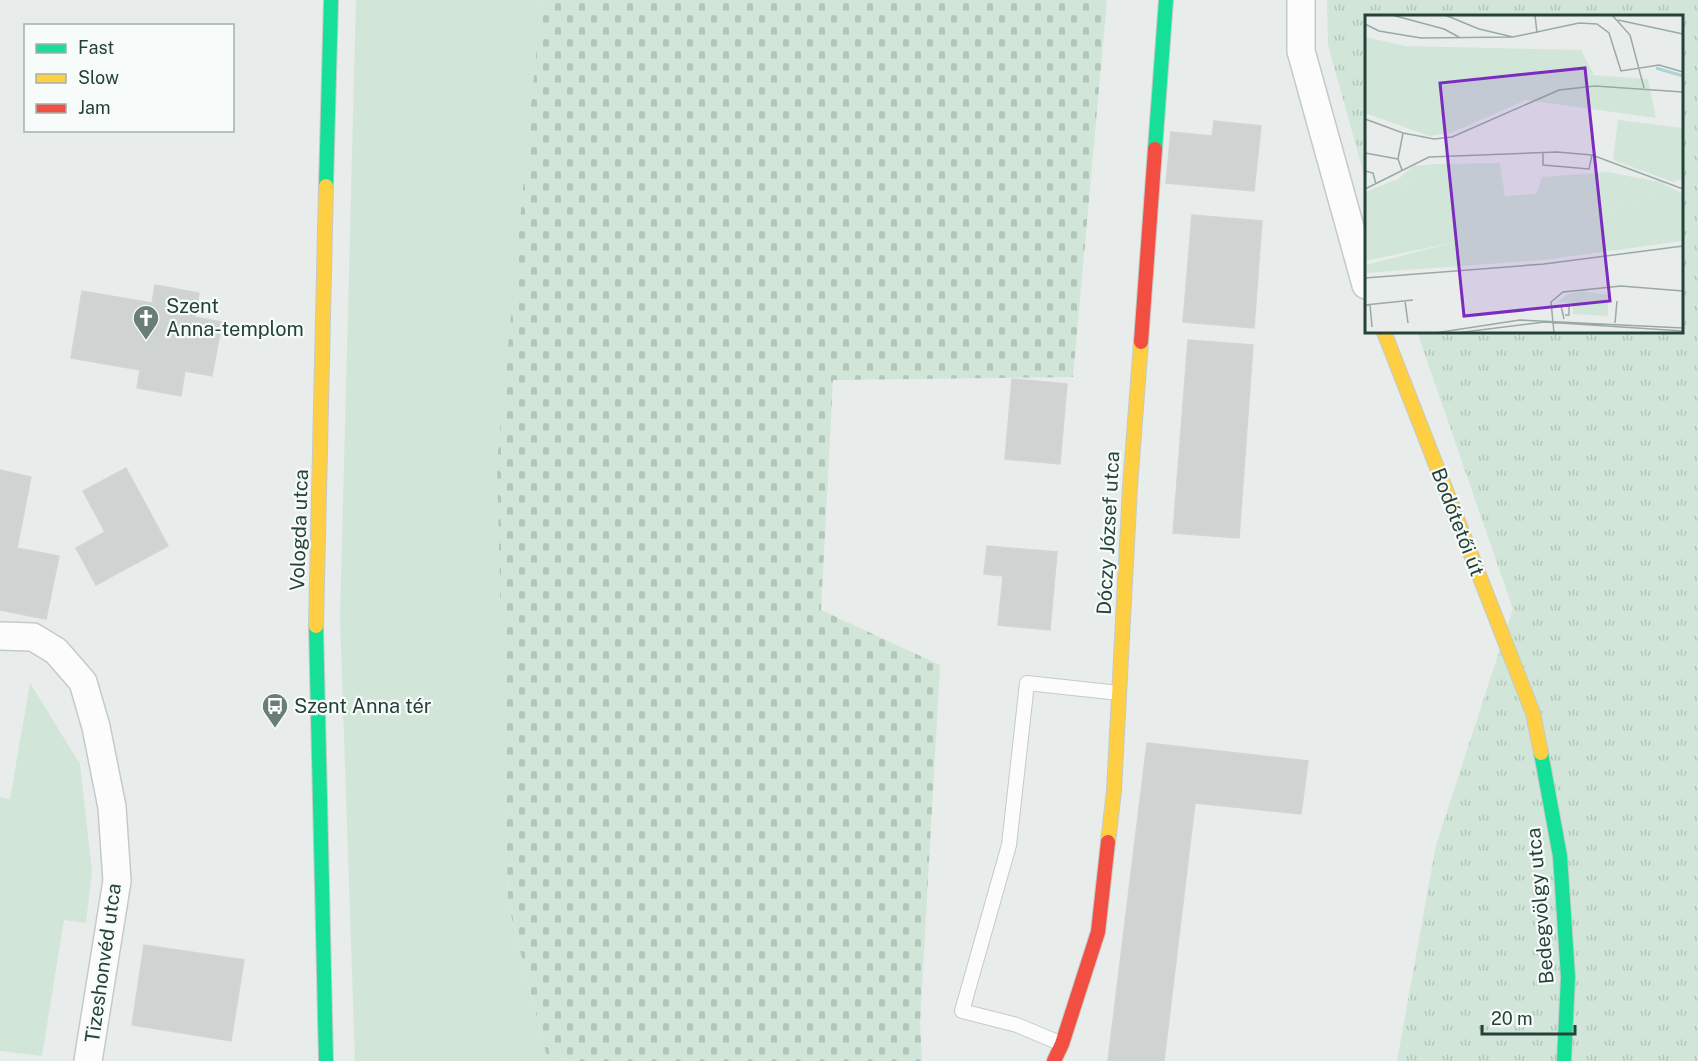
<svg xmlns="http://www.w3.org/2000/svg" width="1698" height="1061" font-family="'Public Sans',sans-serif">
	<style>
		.grass { fill: url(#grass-tufts) }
		.cemetery { fill: url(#cemetery-stones) }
		.park { fill: #d1e6d8 }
		.building { fill: #cfd4d2; stroke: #d1d6d4; stroke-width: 1.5 }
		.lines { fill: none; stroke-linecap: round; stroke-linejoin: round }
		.lane-casing { stroke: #c5cac8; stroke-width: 16 }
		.street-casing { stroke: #c5cac8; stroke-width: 30 }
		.fast-casing { stroke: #c3cbc8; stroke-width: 16 }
		.slow-casing { stroke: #c3cbc8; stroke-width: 16 }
		.jam-casing { stroke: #c3cbc8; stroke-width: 16 }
		.lane { stroke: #fcfcfc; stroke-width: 14 }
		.street { stroke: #fcfcfc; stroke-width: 27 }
		.fast { stroke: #16e098; stroke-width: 14 }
		.slow { stroke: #ffcf43; stroke-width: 14 }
		.jam { stroke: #f24e42; stroke-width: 14 }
		.labels { text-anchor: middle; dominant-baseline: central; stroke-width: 4.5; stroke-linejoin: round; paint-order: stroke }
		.poi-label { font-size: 20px; fill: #24423a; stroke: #f7fbf9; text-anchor: start }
		.street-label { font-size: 20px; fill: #24423a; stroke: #f7fbf9 }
		.inset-river { fill: none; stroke: #a9d4db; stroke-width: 3 }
		.inset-road { fill: none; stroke: #9aa9a4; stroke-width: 1.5 }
		.view { fill: #7b2cbf; fill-opacity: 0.15; stroke: #7b2cbf; stroke-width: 3 }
		.inset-edge { fill: none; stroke: #24423a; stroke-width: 3 }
	</style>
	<defs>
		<pattern id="grass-tufts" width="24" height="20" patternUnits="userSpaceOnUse" patternTransform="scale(1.5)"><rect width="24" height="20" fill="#d1e6d8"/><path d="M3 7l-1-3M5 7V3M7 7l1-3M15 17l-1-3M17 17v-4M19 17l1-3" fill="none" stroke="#b3c6ba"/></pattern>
		<pattern id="cemetery-stones" width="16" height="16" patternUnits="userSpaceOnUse" patternTransform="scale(1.5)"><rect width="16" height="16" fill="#d1e6d8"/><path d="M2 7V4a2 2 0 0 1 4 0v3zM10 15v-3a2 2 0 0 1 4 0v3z" fill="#b3c6ba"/></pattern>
	</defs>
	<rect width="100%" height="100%" fill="#e8edeb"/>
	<!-- grass -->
	<path class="grass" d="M 1327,0 L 1698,0 L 1698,1061 L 1397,1061 L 1436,845 L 1513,609 L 1417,332 L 1682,332 L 1682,16 L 1366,16 L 1366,182 L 1328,45 Z"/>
	<!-- cemetery -->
	<path class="cemetery" d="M 541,0 L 1107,0 L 1073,377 L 833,380 L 821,610 L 940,665 L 920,1023 L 922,1061 L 574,1061 L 546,1054 L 508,904 L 496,461 Z"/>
	<!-- park -->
	<g class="park">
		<path d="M 356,0 L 541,0 L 497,463 L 508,904 L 546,1054 L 574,1061 L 355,1061 L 340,619 Z"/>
		<path d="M 30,683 L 80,764 L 92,871 L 86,923 L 64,920 L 42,1056 L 0,1051 L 0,797 L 10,799 Z"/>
	</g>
	<!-- building -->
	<g class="building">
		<path d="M 1214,121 L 1261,126 L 1254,191 L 1166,183 L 1171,132 L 1212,136 Z"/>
		<path d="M 1192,215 L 1262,221 L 1254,328 L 1183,322 Z"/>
		<path d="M 155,285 L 199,293 L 195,317 L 222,322 L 212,376 L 185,371 L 181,396 L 137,388 L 140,370 L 71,358 L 82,291 L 152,303 Z"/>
		<path d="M 1188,340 L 1253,345 L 1239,538 L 1173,533 Z"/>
		<path d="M 1012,379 L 1067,384 L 1060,464 L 1005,459 Z"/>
		<path d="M 126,468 L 168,546 L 96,585 L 76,548 L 105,532 L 83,491 Z"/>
		<path d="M 0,470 L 31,477 L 17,548 L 59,556 L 46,619 L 0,610 Z"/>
		<path d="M 987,546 L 1057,552 L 1050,630 L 998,625 L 1003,576 L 984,574 Z"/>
		<path d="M 1147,743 L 1308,761 L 1301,814 L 1195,803 L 1164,1061 L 1108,1061 Z"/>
		<path d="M 144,945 L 244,960 L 231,1041 L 132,1025 Z"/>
	</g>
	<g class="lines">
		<!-- lane casing -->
		<g class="lane-casing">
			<path id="lane" d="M 1062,1044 L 1017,1025 L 962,1011 L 1009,845 L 1027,683 L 1119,693"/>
		</g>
		<!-- street casing -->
		<g class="street-casing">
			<g id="street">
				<path d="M 1301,0 L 1301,51 L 1366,285"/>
				<path d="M 0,636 L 33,637 L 56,651 L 83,682 L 96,727 L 112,807 L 117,881 L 88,1061"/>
			</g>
		</g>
		<!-- fast casing -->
		<g class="fast-casing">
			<g id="fast">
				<path d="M 1155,149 L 1166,0"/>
				<path d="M 326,186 L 331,0"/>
				<path d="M 316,626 L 326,1061"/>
				<path d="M 1541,753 L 1560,856 L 1568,977 L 1564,1061"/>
			</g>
		</g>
		<!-- slow casing -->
		<g class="slow-casing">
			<g id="slow">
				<path d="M 1384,332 L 1533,713 L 1541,753"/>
				<path d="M 316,626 L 326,186"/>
				<path d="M 1108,842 L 1114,791 L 1130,487 L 1141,342"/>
			</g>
		</g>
		<!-- jam casing -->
		<g class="jam-casing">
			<g id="jam">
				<path d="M 1141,342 L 1155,149"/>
				<path d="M 1054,1061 L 1062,1044 L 1098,932 L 1108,842"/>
			</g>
		</g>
		<!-- lane -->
		<use href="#lane" class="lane"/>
		<!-- street -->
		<use href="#street" class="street"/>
		<!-- fast -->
		<use href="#fast" class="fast"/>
		<!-- slow -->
		<use href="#slow" class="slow"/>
		<!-- jam -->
		<use href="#jam" class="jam"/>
	</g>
	<!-- icons -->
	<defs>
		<g id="church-pin" transform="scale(1.35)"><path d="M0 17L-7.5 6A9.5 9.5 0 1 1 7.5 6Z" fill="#697e78" stroke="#f7fbf9"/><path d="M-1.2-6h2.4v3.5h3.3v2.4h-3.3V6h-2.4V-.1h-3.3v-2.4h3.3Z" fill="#fff"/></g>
		<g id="bus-pin" transform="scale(1.35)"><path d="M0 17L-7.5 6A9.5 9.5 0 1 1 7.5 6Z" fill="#697e78" stroke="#f7fbf9"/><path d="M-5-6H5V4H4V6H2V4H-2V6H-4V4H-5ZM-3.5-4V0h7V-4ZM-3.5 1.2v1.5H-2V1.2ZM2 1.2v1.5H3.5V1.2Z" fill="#fff"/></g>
	</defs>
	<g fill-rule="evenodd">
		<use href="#church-pin" x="146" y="318"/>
		<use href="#bus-pin" x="275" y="706"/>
	</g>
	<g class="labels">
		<!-- poi labels -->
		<g class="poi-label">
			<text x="166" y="306">Szent<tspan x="166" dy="23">Anna-templom</tspan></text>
			<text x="294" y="706">Szent Anna tér</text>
		</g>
		<!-- street labels -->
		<g class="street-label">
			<text transform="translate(1458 522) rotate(69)">Bodótetői út</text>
			<text transform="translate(299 530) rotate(-88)">Vologda utca</text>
			<text transform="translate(1108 533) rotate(-87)">Dóczy József utca</text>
			<text transform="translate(1540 906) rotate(-95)">Bedegvölgy utca</text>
			<text transform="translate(103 963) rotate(-82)">Tizeshonvéd utca</text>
		</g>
	</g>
	<!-- overview -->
	<g transform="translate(1365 15)">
		<rect width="318" height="318" fill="#e8edeb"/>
		<path d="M 0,22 L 40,31 L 216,35 L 229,60 L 283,64 L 291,103 L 161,85 L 86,118 L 64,121 L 0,98 ZM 70,149 L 34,174 L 91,227 L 0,246 L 0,177 L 33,164 L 48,151 Z" fill="#d1e6d8"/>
		<path d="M 253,105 L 318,113 L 318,164 L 308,167 L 248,145 ZM 135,148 L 140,181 L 171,179 L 177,162 L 242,157 L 295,167 L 292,180 L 238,197 L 236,211 L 216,218 L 155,226 L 91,227 L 34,174 L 70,149 Z" fill="#d1e6d8"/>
		<path d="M 295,167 L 318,179 L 318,226 L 179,245 L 0,258 L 0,250 L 91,227 L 155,226 L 216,218 L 236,211 L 238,197 L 292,180 ZM 217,276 L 243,280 L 243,301 L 208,299 L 208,288 L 192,287 L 203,279 Z" fill="#d1e6d8"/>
		<path class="inset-river" d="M 291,53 L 318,61"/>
		<path class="inset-road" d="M 27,0 L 79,14 L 94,22M 80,0 L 114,14 L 148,22 L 214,8 L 232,9 L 244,18 L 256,56 L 294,50 L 318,57M 170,0 L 172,18M 247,0 L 265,20 L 279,73M 253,5 L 318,19M 0,9 L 14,16 L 56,23 L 148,22M 0,104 L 38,118 L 69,124 L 87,122 L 194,75 L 230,71 L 318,77M 178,137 L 178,150 L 224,154 L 227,140M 0,138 L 33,144M 37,155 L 33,144 L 38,118M 0,156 L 8,158 L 11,169M 0,174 L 64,142 L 192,137 L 227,140 L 318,174M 0,263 L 179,249 L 318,231M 40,286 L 43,308M 0,290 L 48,285M 5,290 L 7,312M 199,304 L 196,291 L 204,291 L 204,300 L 200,300M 250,308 L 252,286M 70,318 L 155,305 L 318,313M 91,318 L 180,307 L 318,316M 189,318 L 186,287 L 198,277 L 256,271 L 318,276"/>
		<path class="view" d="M 220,53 L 245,286 L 99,301 L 75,68 Z"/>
		<rect width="318" height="318" class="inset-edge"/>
	</g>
	<!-- legend -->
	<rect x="24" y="24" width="210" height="108" fill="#f7fbf9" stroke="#a3b1ad" stroke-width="1.5"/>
	<rect x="36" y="44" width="30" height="9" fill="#16e098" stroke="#a3b1ad" stroke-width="1.5"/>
	<text x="78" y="54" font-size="18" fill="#24423a">Fast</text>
	<rect x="36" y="74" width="30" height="9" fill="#ffcf43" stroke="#a3b1ad" stroke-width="1.5"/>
	<text x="78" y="84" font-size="18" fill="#24423a">Slow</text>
	<rect x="36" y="104" width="30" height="9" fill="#f24e42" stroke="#a3b1ad" stroke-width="1.5"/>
	<text x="78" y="114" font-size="18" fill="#24423a">Jam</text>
	<!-- scale -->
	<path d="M1482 1025v9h93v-9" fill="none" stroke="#24423a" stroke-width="3"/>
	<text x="1491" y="1025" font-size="18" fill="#24423a" stroke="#f7fbf9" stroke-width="4.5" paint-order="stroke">20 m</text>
</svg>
